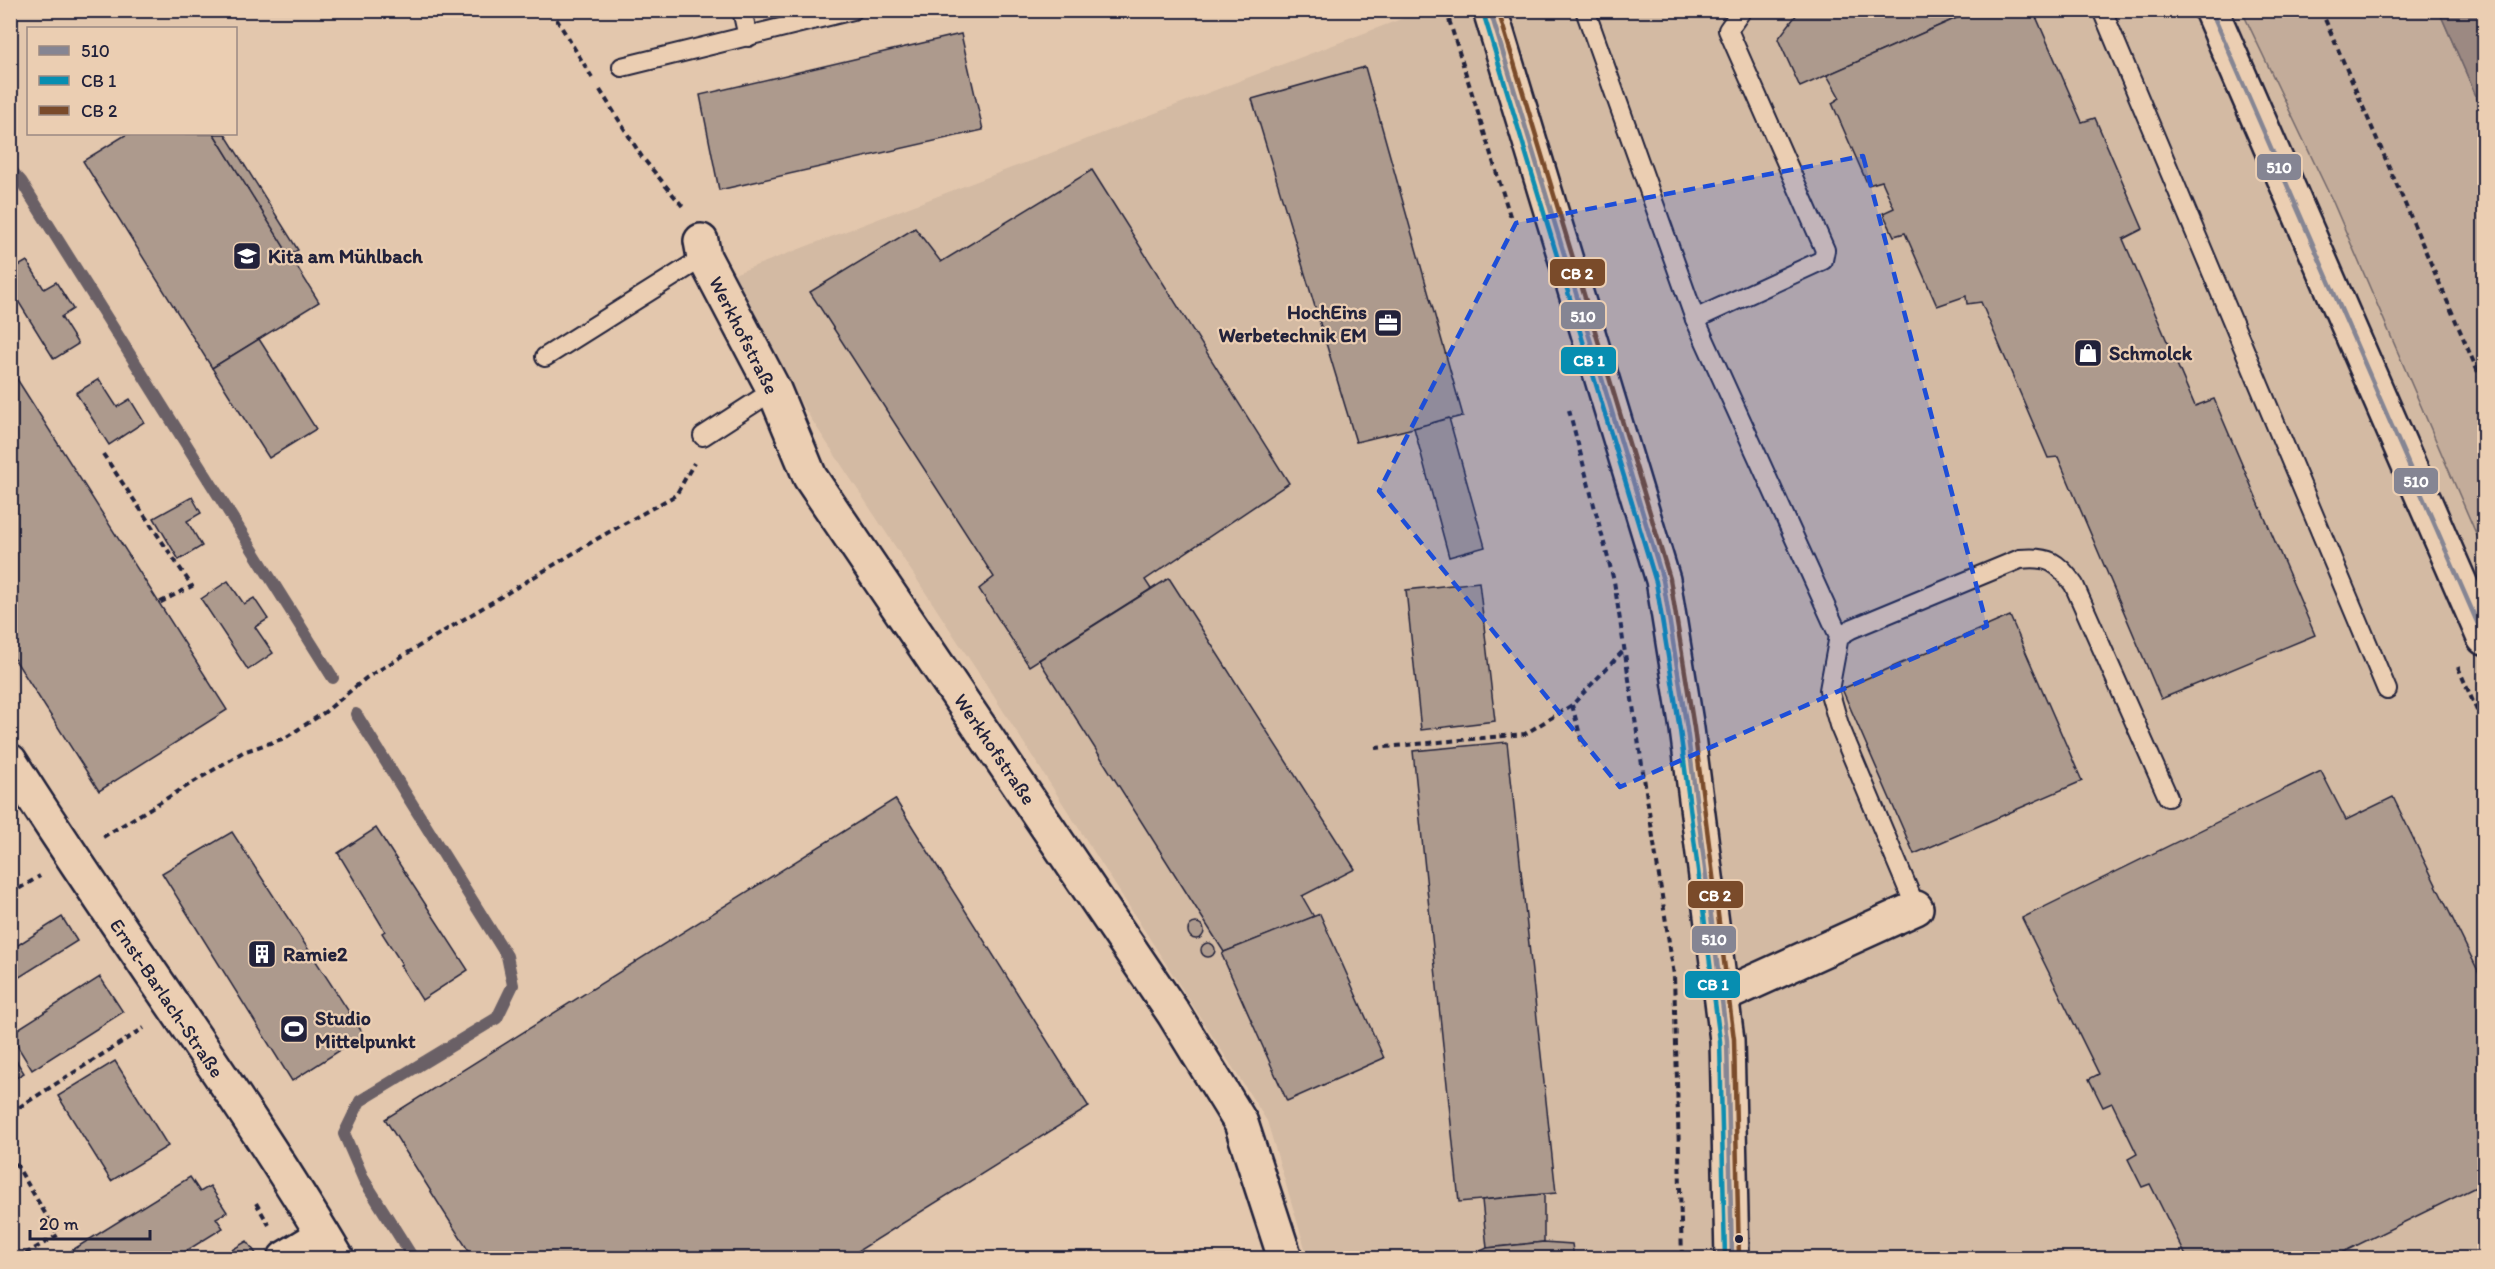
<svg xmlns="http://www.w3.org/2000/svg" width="2495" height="1269" font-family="Itim,sans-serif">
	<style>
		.built { fill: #d3baa3 }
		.green { fill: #c3ac9a; stroke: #72676a; stroke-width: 1.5 }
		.water { fill: #9c8982; stroke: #6b6066; stroke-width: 1.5 }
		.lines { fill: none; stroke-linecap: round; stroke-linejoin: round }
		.stream { stroke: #6b6066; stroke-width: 12 }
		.building { fill: #ad9a8d; stroke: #22223b; stroke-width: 1.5 }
		.lane-casing { stroke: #22223b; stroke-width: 22 }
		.street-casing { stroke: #22223b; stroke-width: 38 }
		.primary-casing { stroke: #22223b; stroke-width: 38 }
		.path { stroke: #22223b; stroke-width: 4; stroke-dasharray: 6 4.5; stroke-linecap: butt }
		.lane { stroke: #ebceb2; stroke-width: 18 }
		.street { stroke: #ebceb2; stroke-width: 33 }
		.primary { stroke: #ebceb2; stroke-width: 33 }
		.bus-1-casing { stroke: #ebceb2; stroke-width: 9 }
		.bus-2-casing { stroke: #ebceb2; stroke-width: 9 }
		.bus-3-casing { stroke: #ebceb2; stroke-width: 9 }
		.bus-1 { stroke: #858593; stroke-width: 4.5 }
		.bus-2 { stroke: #078eb1; stroke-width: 4.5 }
		.bus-3 { stroke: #7a4b2a; stroke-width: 4.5 }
		.marked { fill: #1d4ed8; fill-opacity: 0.2; stroke: #1d4ed8; stroke-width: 4.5; stroke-dasharray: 12 8; stroke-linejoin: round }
		.bus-dot { fill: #22223b; stroke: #ebceb2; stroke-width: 2 }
		.labels { text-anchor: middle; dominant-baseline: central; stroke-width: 4.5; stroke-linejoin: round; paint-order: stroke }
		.poi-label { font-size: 20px; font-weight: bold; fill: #22223b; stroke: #ebceb2; text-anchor: start }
		.street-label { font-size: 20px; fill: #22223b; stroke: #ebceb2 }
		.line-badge { stroke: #ebceb2; stroke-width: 2 }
		.badge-label { font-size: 16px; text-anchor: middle; font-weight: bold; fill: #fff }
	</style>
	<rect width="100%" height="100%" fill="#e3c7ad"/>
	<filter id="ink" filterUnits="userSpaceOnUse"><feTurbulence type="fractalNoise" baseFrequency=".0167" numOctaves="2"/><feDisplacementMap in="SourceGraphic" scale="12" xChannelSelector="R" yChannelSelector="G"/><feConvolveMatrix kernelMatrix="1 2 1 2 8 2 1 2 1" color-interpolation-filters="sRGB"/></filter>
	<g filter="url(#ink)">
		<!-- built -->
		<path class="built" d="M 1422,11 L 2242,11 L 2333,202 L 2484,552 L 2484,1258 L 1308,1258 L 1267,1121 L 993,695 L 802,405 L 734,274 Z"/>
		<!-- green -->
		<path class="green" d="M 2242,11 L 2439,11 L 2484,114 L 2484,552 L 2333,202 Z"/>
		<!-- water -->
		<path class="water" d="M 2439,11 L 2484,11 L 2484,114 Z"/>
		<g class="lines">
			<!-- stream -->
			<g class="stream">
				<path d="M 10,169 L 21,181 L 333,678"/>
				<path d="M 356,714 L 507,956 L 513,985 L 497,1018 L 360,1101 L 344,1134 L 364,1180 L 413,1258"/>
			</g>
		</g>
		<!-- building -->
		<g class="building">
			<path d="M 1800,10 L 1975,10 L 1800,87 L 1778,39 Z"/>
			<path d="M 1975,10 L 2020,10 L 2022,15 L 2034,12 L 2082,122 L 2095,118 L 2143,229 L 2123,239 L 2195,406 L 2214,399 L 2315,635 L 2161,699 L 2058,457 L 2048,458 L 1981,302 L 1967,304 L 1966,296 L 1937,306 L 1905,233 L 1894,236 L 1883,213 L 1894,208 L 1882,181 L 1868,185 L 1832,103 L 1840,98 L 1827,75 Z"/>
			<path d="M 961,34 L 983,130 L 719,190 L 700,95 Z"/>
			<path d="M 1365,67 L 1463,416 L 1356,442 L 1252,99 Z"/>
			<path d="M 127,134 L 214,134 L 319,302 L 212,368 L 83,161 Z"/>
			<path d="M 214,134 L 225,134 L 298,250 L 289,255 Z"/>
			<path d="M 1092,170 L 1289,483 L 1145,580 L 1151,589 L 1029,666 L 979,589 L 994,577 L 810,292 L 915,228 L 941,262 Z"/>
			<path d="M 27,261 L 44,289 L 56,282 L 73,309 L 61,317 L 78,344 L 54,359 L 10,288 L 10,271 Z"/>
			<path d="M 259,339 L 316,429 L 269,458 L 212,368 Z"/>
			<path d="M 10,368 L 227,710 L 99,791 L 10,652 Z"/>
			<path d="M 99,379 L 117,407 L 130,399 L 144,422 L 109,445 L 76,393 Z"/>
			<path d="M 1449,418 L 1485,547 L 1449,557 L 1414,428 Z"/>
			<path d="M 192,497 L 201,513 L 187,521 L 202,546 L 179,560 L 154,518 Z"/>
			<path d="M 1169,578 L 1355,869 L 1302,896 L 1314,917 L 1224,952 L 1039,660 Z"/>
			<path d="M 228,581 L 244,604 L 254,598 L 268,619 L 255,627 L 273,653 L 248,670 L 201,599 Z"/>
			<path d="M 1479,582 L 1495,721 L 1421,730 L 1406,590 Z"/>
			<path d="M 2010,616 L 2082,781 L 1914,854 L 1842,689 Z"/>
			<path d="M 1507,742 L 1556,1193 L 1459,1202 L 1413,751 Z"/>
			<path d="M 2321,771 L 2346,820 L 2393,797 L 2484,983 L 2484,1183 L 2331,1258 L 2187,1258 L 2150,1184 L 2142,1187 L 2128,1159 L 2137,1154 L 2112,1103 L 2103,1107 L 2089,1079 L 2099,1074 L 2022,918 Z"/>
			<path d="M 895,799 L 1089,1107 L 847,1258 L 473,1258 L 385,1119 Z"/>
			<path d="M 376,828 L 468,970 L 422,1000 L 400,965 L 402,964 L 382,933 L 385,931 L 338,853 Z"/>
			<path d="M 232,832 L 364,1035 L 292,1081 L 162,873 Z"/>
			<path d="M 1320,914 L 1384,1058 L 1287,1101 L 1222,955 L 1224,952 Z"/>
			<path d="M 62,917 L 77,941 L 10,983 L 10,950 Z"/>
			<circle cx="1196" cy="931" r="8"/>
			<circle cx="1208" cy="950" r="7"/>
			<path d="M 100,977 L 123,1012 L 32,1070 L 10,1034 Z"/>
			<path d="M 10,1051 L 24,1073 L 10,1082 Z"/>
			<path d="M 115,1061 L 168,1146 L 111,1181 L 58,1096 Z"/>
			<path d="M 190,1177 L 200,1192 L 210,1186 L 227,1212 L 216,1218 L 223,1228 L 175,1258 L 69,1258 L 66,1254 Z"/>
			<path d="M 1544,1194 L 1544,1242 L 1487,1248 L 1482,1200 Z"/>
			<path d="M 247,1241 L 259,1258 L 218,1258 Z"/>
			<path d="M 1544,1242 L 1572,1244 L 1574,1258 L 1466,1258 L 1487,1248 Z"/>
		</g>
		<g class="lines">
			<!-- lane casing -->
			<g class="lane-casing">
				<g id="lane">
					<path d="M 742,10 L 748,37"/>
					<path d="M 1585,10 L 1695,319 L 1839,636"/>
					<path d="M 2102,10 L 2387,690"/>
					<path d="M 622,67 L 853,10"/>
					<path d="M 1695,319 L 1823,260 L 1825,250 L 1728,30 L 1742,10"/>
					<path d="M 545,357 L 704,257"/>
					<path d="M 703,436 L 774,390"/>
					<path d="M 1916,908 L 1839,725 L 1829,690 L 1839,636 L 1851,629 L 2020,559 C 2049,556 2058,562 2074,585 L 2168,797"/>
				</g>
			</g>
			<!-- street casing -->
			<g class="street-casing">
				<g id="street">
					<path d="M 1490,10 L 1663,580 L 1687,729 L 1727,1040 L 1732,1258"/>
					<path d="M 701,241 L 704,257 L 774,390 L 810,477 L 1174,1014 L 1241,1123 L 1285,1258"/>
					<path d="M 10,761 C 116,929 236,1088 337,1258"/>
					<path d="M 1722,996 L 1916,908"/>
					<path d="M 285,1258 L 323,1235"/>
				</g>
			</g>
			<!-- primary casing -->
			<g class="primary-casing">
				<path id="primary" d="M 2211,10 L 2484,638"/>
			</g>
			<!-- path -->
			<g class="path">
				<path d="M 551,10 L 593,79"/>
				<path d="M 1446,10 L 1511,219"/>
				<path d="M 2321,10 L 2484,386"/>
				<path d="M 600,90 L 642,157 L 684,208"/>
				<path d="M 1569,410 L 1614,581 L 1674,975 L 1682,1258"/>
				<path d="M 103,454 L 192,586 L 159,603"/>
				<path d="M 2458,667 L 2484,727"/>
				<path d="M 1572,705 L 1583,746"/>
				<path d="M 1375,748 L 1525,734 L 1572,705 L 1624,650"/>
				<path d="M 103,837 L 243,752 L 285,738 L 325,712 L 366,678 L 602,536 L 676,495 L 694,463"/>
				<path d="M 10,894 L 40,876"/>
				<path d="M 10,1113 L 144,1028"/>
				<path d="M 10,1154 L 58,1235 L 18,1258"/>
				<path d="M 256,1203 L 269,1225"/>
			</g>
			<!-- lane -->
			<use href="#lane" class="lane"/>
			<!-- street -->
			<use href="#street" class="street"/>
			<!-- primary -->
			<use href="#primary" class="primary"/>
			<!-- bus-1 casing -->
			<g class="bus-1-casing">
				<g id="bus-1">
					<path d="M 1490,10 L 1663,580 L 1687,729 L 1727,1040 L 1732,1258"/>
					<path d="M 2211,10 L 2484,638"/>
				</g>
			</g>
			<!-- bus-2 casing -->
			<g class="bus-2-casing">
				<path id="bus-2" d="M 1483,12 L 1656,582 L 1680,730 L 1720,1041 L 1725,1258"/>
			</g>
			<!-- bus-3 casing -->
			<g class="bus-3-casing">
				<path id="bus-3" d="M 1498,10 L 1670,579 L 1694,728 L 1734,1039 L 1739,1258"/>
			</g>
			<!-- bus-1 -->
			<use href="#bus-1" class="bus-1"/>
			<!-- bus-2 -->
			<use href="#bus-2" class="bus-2"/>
			<!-- bus-3 -->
			<use href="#bus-3" class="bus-3"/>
		</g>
	</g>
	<!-- marked area -->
	<path class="marked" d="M 1863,156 L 1987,626 L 1620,787 L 1379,491 L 1516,223 Z"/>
	<!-- icons -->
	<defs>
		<g id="school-square" transform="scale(1.5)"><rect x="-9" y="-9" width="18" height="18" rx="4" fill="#22223b" stroke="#ebceb2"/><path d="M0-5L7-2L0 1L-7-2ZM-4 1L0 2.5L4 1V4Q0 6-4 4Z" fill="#fff"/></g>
		<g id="office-square" transform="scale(1.5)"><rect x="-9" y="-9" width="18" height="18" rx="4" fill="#22223b" stroke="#ebceb2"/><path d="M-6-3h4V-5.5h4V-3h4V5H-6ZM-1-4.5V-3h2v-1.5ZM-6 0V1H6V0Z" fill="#fff"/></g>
		<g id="shop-square" transform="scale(1.5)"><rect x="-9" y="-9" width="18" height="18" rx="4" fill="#22223b" stroke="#ebceb2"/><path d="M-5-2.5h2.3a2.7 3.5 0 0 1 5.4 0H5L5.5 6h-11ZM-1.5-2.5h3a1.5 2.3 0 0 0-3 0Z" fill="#fff"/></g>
		<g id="building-square" transform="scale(1.5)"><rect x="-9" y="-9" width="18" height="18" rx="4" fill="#22223b" stroke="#ebceb2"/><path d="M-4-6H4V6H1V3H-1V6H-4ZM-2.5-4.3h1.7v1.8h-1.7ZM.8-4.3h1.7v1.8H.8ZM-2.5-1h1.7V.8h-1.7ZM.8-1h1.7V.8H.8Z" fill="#fff"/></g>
		<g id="stadium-square" transform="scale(1.5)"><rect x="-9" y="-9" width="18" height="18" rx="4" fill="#22223b" stroke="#ebceb2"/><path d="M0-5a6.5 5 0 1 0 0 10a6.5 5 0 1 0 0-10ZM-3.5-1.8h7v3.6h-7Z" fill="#fff"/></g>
	</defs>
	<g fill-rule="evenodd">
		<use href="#school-square" x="247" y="256"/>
		<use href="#office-square" x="1388" y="323"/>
		<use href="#shop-square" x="2088" y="353"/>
		<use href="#building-square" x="262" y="954"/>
		<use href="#stadium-square" x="294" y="1029"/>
	</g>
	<!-- markers -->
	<circle class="bus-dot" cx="1739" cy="1239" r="5"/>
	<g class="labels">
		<!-- poi labels -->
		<g class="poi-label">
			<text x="268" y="256">Kita am Mühlbach</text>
			<text x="1367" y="312" text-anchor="end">HochEins<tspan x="1367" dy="23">Werbetechnik EM</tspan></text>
			<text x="2109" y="353">Schmolck</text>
			<text x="283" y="954">Ramie2</text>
			<text x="315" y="1018">Studio<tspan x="315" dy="23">Mittelpunkt</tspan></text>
		</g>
		<!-- street labels -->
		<g class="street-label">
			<text transform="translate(744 335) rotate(63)">Werkhofstraße</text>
			<text transform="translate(995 749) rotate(56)">Werkhofstraße</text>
			<text transform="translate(167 998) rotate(56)">Ernst-Barlach-Straße</text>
		</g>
	</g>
	<g class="line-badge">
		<rect x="2256" y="153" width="46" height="28" rx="6" fill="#858593"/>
		<rect x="1549" y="258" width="57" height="29" rx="6" fill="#7a4b2a"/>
		<rect x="1560" y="301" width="46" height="29" rx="6" fill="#858593"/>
		<rect x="1560" y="346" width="57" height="29" rx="6" fill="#078eb1"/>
		<rect x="2393" y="467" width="46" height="28" rx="6" fill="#858593"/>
		<rect x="1687" y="880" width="57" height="29" rx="6" fill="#7a4b2a"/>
		<rect x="1691" y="925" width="46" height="29" rx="6" fill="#858593"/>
		<rect x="1684" y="970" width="57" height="29" rx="6" fill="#078eb1"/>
	</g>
	<g class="badge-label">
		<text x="2279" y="173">510</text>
		<text x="1577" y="279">CB 2</text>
		<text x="1583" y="322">510</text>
		<text x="1589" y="366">CB 1</text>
		<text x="2416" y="487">510</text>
		<text x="1715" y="901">CB 2</text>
		<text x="1714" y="945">510</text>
		<text x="1713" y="990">CB 1</text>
	</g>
	<!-- margin -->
	<rect width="2495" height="1269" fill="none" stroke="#ebceb2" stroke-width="36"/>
	<rect x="18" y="18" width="2459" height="1233" fill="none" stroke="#22223b" stroke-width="2" filter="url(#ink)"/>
	<!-- legend -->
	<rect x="27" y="27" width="210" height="108" fill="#ebceb2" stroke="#9b8982" stroke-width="1.5"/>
	<rect x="39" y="46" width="30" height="9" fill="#858593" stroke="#9b8982" stroke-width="1.5"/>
	<text x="81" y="57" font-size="18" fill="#22223b">510</text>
	<rect x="39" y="76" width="30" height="9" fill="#078eb1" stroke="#9b8982" stroke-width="1.5"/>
	<text x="81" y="87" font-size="18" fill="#22223b">CB 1</text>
	<rect x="39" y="106" width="30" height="9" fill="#7a4b2a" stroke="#9b8982" stroke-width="1.5"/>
	<text x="81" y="117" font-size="18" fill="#22223b">CB 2</text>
	<!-- scale -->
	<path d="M30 1230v9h120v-9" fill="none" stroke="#22223b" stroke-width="3"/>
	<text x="39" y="1230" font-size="18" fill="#22223b" stroke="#ebceb2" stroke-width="4.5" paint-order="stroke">20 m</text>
</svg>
